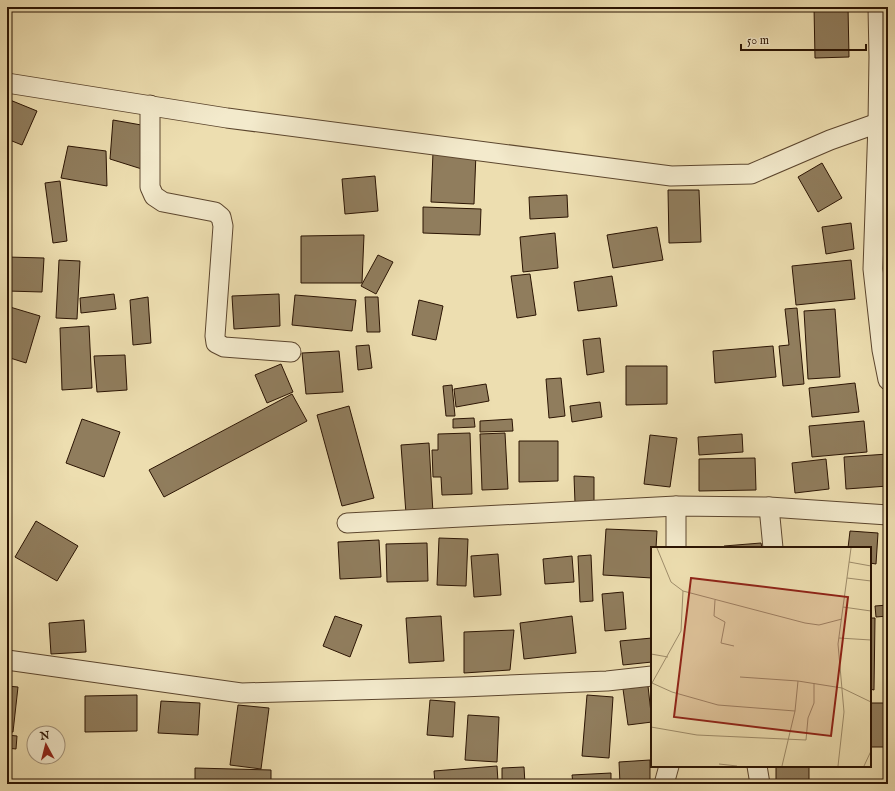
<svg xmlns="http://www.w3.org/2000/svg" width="895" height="791" font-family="'IM FELL English',serif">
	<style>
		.building { fill: #907d5d; stroke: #2b1403 }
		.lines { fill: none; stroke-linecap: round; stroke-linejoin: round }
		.street-casing { stroke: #5c462e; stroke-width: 21 }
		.street { stroke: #f3eacc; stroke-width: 19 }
		.inset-road { fill: none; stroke: #9f8d6b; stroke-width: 1 }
		.view { fill: #8f2418; fill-opacity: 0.15; stroke: #8f2418; stroke-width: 2 }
		.inset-edge { fill: none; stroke: #2b1403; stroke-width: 2 }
	</style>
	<rect width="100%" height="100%" fill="#eddeb0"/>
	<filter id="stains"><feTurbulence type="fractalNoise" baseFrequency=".005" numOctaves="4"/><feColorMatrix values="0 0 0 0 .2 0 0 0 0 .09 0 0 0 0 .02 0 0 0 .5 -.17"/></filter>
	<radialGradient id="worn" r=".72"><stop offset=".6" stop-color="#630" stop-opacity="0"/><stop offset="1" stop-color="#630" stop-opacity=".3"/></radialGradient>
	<!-- building -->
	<g class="building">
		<path d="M 814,7 L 848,7 L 849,57 L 815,58 Z"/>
		<path d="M 10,100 L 37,111 L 22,145 L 7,139 L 7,109 Z"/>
		<path d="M 113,120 L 147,126 L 145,170 L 110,159 Z"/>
		<path d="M 68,146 L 106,151 L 107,186 L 61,178 Z"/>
		<path d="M 433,152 L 476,153 L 474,204 L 431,202 Z"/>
		<path d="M 822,163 L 842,198 L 818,212 L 798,177 Z"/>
		<path d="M 375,176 L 378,211 L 345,214 L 342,179 Z"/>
		<path d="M 60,181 L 67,241 L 53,243 L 45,183 Z"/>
		<path d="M 668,190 L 699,190 L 701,242 L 669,243 Z"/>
		<path d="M 567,195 L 568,217 L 530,219 L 529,197 Z"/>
		<path d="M 423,207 L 481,209 L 480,235 L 423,233 Z"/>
		<path d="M 851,223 L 854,249 L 826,254 L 822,227 Z"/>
		<path d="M 657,227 L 663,260 L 613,268 L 607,235 Z"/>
		<path d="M 555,233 L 558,268 L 523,272 L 520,237 Z"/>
		<path d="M 364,235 L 362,283 L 301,283 L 301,236 Z"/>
		<path d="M 378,255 L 393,262 L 376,294 L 361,286 Z"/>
		<path d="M 7,257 L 44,258 L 42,292 L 7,291 Z"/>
		<path d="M 59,260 L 80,261 L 77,319 L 56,318 Z"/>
		<path d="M 851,260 L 855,299 L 796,305 L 792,266 Z"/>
		<path d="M 530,274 L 536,315 L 517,318 L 511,276 Z"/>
		<path d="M 612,276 L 617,306 L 578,311 L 574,282 Z"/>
		<path d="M 114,294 L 116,309 L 81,313 L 80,298 Z"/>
		<path d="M 279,294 L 280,326 L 234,329 L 232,296 Z"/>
		<path d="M 295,295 L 356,300 L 352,331 L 292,325 Z"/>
		<path d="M 148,297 L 151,343 L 133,345 L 130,300 Z"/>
		<path d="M 365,297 L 378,297 L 380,332 L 367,332 Z"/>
		<path d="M 419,300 L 443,306 L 436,340 L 412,335 Z"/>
		<path d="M 10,307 L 40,316 L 26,363 L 7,357 L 7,317 Z"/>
		<path d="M 797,308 L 804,384 L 783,386 L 779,346 L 789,345 L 785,309 Z"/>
		<path d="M 835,309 L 840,377 L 808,379 L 804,311 Z"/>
		<path d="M 89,326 L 92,388 L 62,390 L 60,328 Z"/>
		<path d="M 600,338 L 604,372 L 587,375 L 583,340 Z"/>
		<path d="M 369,345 L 372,368 L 358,370 L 356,346 Z"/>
		<path d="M 773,346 L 776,377 L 715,383 L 713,351 Z"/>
		<path d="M 339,351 L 343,392 L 306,394 L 302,353 Z"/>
		<path d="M 125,355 L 127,390 L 97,392 L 94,356 Z"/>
		<path d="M 281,364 L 293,392 L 267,403 L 255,375 Z"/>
		<path d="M 626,366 L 667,366 L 667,404 L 626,405 Z"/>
		<path d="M 561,378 L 565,416 L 549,418 L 546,379 Z"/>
		<path d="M 855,383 L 859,412 L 812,417 L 809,388 Z"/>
		<path d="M 486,384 L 489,401 L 456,407 L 454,389 Z"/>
		<path d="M 452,385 L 455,416 L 446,416 L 443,386 Z"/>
		<path d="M 292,394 L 307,421 L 164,497 L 149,470 Z"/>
		<path d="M 600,402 L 602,417 L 572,422 L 570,406 Z"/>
		<path d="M 349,406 L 374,498 L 342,506 L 317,415 Z"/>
		<path d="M 474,418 L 475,427 L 453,428 L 453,419 Z"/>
		<path d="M 82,419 L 120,432 L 104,477 L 66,463 Z"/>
		<path d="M 512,419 L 513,431 L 480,432 L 480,421 Z"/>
		<path d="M 864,421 L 867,452 L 812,457 L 809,426 Z"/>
		<path d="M 470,433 L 472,494 L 442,495 L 441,477 L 433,477 L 432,450 L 438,450 L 438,434 Z"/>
		<path d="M 505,433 L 508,489 L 482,490 L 480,434 Z"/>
		<path d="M 742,434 L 743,452 L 699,455 L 698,437 Z"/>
		<path d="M 650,435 L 677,438 L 670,487 L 644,484 Z"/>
		<path d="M 519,441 L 558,441 L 558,481 L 519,482 Z"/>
		<path d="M 429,443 L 433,513 L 406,514 L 401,445 Z"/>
		<path d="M 888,454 L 888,486 L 846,489 L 844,457 Z"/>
		<path d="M 755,458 L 756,490 L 699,491 L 699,459 Z"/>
		<path d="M 826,459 L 829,489 L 795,493 L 792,463 Z"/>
		<path d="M 574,476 L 594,477 L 594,502 L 575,503 Z"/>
		<path d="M 36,521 L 78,546 L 57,581 L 15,557 Z"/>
		<path d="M 606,529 L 657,531 L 656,548 L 652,548 L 652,578 L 603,575 Z"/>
		<path d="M 850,531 L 878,533 L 876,564 L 870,563 L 870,548 L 848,548 Z"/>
		<path d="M 439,538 L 468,539 L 466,586 L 437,585 Z"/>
		<path d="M 379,540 L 381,577 L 340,579 L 338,542 Z"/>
		<path d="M 427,543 L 428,581 L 387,582 L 386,544 Z"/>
		<path d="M 761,543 L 762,548 L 724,548 L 724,546 Z"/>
		<path d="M 498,554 L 501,595 L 474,597 L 471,556 Z"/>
		<path d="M 591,555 L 593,601 L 580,602 L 578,556 Z"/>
		<path d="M 572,556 L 574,582 L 545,584 L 543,559 Z"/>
		<path d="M 623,592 L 626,629 L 605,631 L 602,594 Z"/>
		<path d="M 888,605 L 888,616 L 876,617 L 875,606 Z"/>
		<path d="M 335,616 L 362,625 L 350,657 L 323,646 Z"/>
		<path d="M 441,616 L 444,661 L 409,663 L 406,618 Z"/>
		<path d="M 572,616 L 576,653 L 524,659 L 520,623 Z"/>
		<path d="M 870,618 L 875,618 L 874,690 L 870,689 Z"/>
		<path d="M 84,620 L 86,652 L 51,654 L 49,623 Z"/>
		<path d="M 514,630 L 510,670 L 464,673 L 464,632 Z"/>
		<path d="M 652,638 L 652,662 L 623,665 L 620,641 Z"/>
		<path d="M 7,686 L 18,687 L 13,732 L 7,732 Z"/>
		<path d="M 648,686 L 652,722 L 628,725 L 623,689 Z"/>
		<path d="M 137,695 L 137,731 L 85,732 L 85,696 Z"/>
		<path d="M 587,695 L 613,697 L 609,758 L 582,756 Z"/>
		<path d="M 430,700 L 455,702 L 453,737 L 427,735 Z"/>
		<path d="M 161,701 L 200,703 L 198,735 L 158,733 Z"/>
		<rect x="870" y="703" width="17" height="44"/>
		<path d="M 238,705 L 269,708 L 261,769 L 230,765 Z"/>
		<path d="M 468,715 L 499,717 L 497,762 L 465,760 Z"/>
		<path d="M 7,735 L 17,736 L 16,749 L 7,748 Z"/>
		<path d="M 650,760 L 650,784 L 620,784 L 619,762 Z"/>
		<path d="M 497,766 L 498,782 L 467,784 L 435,784 L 434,771 Z"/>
		<rect x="776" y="766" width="33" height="18"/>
		<path d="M 524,767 L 525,784 L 502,784 L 502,768 Z"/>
		<path d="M 195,768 L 271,770 L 271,784 L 195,784 Z"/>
		<path d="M 611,773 L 611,784 L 573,784 L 572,775 Z"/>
	</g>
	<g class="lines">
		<!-- street casing -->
		<g class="street-casing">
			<g id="street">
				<path d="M 878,7 L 879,57 L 878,123 L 873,269 L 882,350 L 888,380"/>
				<path d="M 7,83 L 227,118 L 671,176 L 751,174 L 830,140 L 878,123"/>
				<path d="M 150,105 L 150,187 L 154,196 L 163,202 L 215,212 L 221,217 L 223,226 L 215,336 L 216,343 L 224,347 L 291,352"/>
				<path d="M 769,507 L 773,548"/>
				<path d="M 347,523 L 676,506 L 769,507 L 888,515"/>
				<path d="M 676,548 L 676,506"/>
				<path d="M 7,660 L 241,693 L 462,687 L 607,681 L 652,676"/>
				<path d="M 757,766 L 760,784"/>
				<path d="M 664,784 L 669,766"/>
			</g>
		</g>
		<!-- street -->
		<use href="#street" class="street"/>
	</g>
	<!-- overview -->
	<g transform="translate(651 547)">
		<rect width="220" height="220" fill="#eddeb0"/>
		<path class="inset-road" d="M 6,1 L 20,35 L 32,44 L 154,76 L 168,78 L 191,72M 198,15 L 220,19M 196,31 L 220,34M 32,44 L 30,84 L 1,136 L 21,145 L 67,158 L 144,164 L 147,134M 64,53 L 63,69 L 74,75 L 70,96 L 83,99M 192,60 L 220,64M 188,91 L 220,93M 0,107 L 17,110M 89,130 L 147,134 L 191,141 L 220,155M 0,180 L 46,188 L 155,193 L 157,171 L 163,156 L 163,136M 68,217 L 86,219M 131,219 L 144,164M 187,219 L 193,165 L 187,97 L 200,1M 213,219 L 220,204"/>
		<path class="view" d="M 40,31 L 197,50 L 180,189 L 23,170 Z"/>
		<rect width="220" height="220" class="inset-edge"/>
	</g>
	<!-- margin -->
	<rect width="895" height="791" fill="none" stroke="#eddeb0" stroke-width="24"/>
	<rect x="8" y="8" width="879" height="775" fill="none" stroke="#2b1403" stroke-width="2"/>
	<rect x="12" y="12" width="871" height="767" fill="none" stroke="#2b1403"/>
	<!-- north arrow -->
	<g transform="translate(46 745) rotate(353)"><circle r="19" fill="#f3eacc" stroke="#a3947c"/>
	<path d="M0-3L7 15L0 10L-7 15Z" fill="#8f2418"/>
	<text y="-6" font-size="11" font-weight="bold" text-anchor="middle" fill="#2b1403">N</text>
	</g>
	<!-- scale -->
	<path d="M741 44v6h125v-6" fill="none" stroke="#2b1403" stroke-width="2"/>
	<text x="747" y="44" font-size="12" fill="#2b1403" stroke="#f3eacc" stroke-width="3" paint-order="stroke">50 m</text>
	<rect width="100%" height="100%" filter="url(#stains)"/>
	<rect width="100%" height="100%" fill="url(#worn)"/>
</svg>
